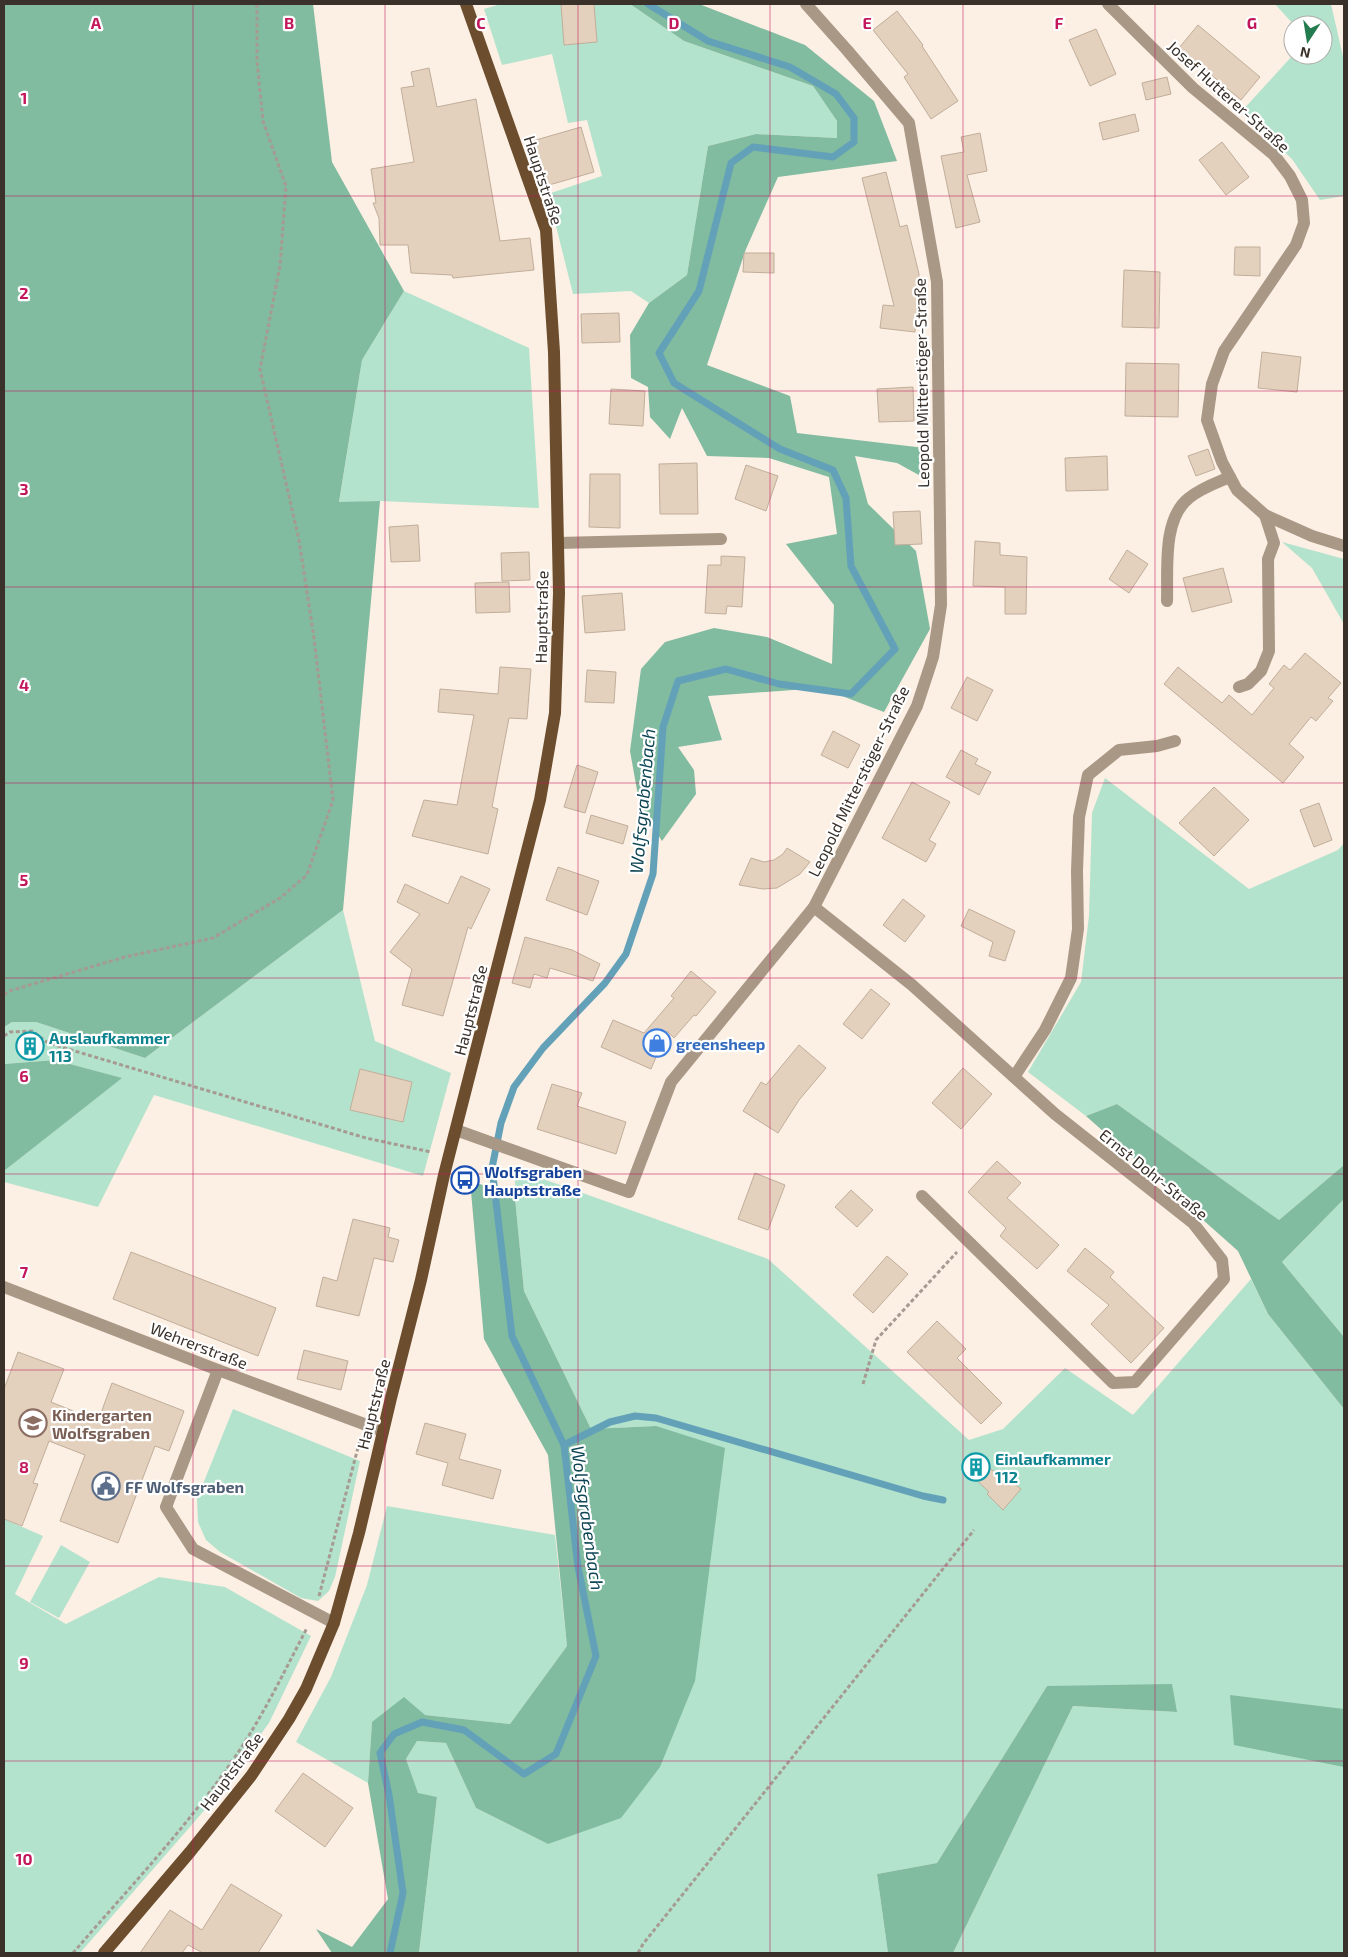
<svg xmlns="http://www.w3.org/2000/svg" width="1348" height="1957" font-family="'Exo 2',sans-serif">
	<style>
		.green { fill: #b3e3cc }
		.forest { fill: #81bba0 }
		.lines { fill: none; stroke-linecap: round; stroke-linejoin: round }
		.stream { stroke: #63a1b8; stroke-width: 7 }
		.building { fill: #e4d1bd; stroke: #c0ae9b }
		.path { stroke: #a69b92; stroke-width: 3; stroke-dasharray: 4 2.5; stroke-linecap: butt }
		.minor { stroke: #a99886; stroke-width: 12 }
		.major { stroke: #6c4e2e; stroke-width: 12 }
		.grid { fill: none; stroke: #c2185b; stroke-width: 1; stroke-opacity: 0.55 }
		.labels { text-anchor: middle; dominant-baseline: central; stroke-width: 4.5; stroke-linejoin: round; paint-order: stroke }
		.street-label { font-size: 16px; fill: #39312a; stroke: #fff }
		.culture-label { font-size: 16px; font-weight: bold; fill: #0d838f; stroke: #fff; text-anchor: start }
		.shop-label { font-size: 16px; font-weight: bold; fill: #366cbe; stroke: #fff; text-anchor: start }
		.transit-label { font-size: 16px; font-weight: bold; fill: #164399; stroke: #fff; text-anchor: start }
		.education-label { font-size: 16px; font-weight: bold; fill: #785e54; stroke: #fff; text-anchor: start }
		.service-label { font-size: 16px; font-weight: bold; fill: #4e5e75; stroke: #fff; text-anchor: start }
		.water-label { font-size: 18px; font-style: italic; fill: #0d4555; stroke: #fff }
		.grid-label { font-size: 16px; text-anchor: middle; font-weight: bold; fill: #c2185b; stroke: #fff; stroke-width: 4.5; stroke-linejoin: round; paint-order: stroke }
	</style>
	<rect width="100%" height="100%" fill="#fcefe4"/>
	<!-- green -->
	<g class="green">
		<path d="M 501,4 L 630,4 L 684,41 L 813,86 L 837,121 L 837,138 L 756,134 L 708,146 L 687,275 L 649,303 L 631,291 L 573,294 L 548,194 L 602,176 L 587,120 L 568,123 L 552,54 L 502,65 L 484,9 Z"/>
		<path d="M 1275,4 L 1331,4 L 1344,61 L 1344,196 L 1320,200 L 1292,159 L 1241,112 L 1293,55 L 1323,55 L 1323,25 L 1294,25 Z"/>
		<path d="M 404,291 L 529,348 L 539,508 L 380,501 L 339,503 L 362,360 Z"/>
		<path d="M 1282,542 L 1344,559 L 1344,624 L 1312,568 Z"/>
		<path d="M 1105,778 L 1249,889 L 1338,850 L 1344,843 L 1344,1165 L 1279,1220 L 1117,1104 L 1086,1116 L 1028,1072 L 1081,982 L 1089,916 L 1092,813 Z"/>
		<path d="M 343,910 L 375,1041 L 451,1073 L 423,1176 L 154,1095 L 98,1207 L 4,1182 L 4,1171 L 121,1078 L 55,1060 L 4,1064 L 4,1027 L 12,1022 L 36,1022 L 145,1058 Z"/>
		<path d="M 515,1169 L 768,1259 L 969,1440 L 1003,1429 L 1065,1368 L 1133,1415 L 1251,1279 L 1268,1314 L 1344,1409 L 1344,1953 L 953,1953 L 1073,1706 L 1177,1712 L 1047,1686 L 937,1863 L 877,1874 L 888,1953 L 419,1953 L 437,1797 L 418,1794 L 406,1759 L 417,1741 L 446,1743 L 476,1808 L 548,1844 L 656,1426 L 591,1429 L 524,1291 L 515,1198 Z"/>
		<path d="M 1344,1199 L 1344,1337 L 1282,1262 Z"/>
		<path d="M 233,1409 L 360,1461 L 335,1577 L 329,1591 L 318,1601 L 301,1598 L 220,1552 L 206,1540 L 198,1522 L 197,1499 Z"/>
		<path d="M 387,1506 L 555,1535 L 567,1646 L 510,1724 L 425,1715 L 372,1722 L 368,1783 L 296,1742 L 331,1677 L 367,1585 Z"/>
		<path d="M 4,1519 L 43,1536 L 15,1594 L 66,1624 L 159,1577 L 225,1587 L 311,1636 L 269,1723 L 209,1805 L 80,1953 L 4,1953 Z"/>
		<path d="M 61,1545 L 90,1562 L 59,1618 L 30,1602 Z"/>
	</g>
	<!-- forest -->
	<g class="forest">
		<path d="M 4,4 L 313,4 L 332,162 L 404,291 L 362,360 L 339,502 L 380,501 L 343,910 L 145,1058 L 36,1022 L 12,1022 L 4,1027 Z"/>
		<path d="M 630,4 L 699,4 L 805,45 L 874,101 L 897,161 L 778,177 L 746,249 L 707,365 L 790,396 L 797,433 L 925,448 L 928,480 L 897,463 L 855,456 L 868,504 L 916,551 L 930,629 L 884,712 L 821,688 L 708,696 L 722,740 L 678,747 L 694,770 L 696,794 L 662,841 L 640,807 L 630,751 L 641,669 L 665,642 L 714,628 L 767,637 L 832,664 L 834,605 L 786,544 L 837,534 L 829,477 L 769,458 L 707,456 L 682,408 L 670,439 L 650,417 L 648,387 L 631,378 L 630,335 L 649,303 L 687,275 L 708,146 L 756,134 L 837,138 L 837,121 L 813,86 L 684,41 Z"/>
		<path d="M 55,1060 L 122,1078 L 4,1171 L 4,1064 Z"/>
		<path d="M 1117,1104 L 1279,1220 L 1344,1165 L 1344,1199 L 1282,1262 L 1344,1337 L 1344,1409 L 1268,1314 L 1238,1251 L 1086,1116 Z"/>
		<path d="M 470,1180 L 515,1198 L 524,1291 L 591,1429 L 656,1426 L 725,1448 L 695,1681 L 660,1767 L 621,1818 L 548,1844 L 476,1808 L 446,1743 L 417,1741 L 406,1759 L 418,1793 L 437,1797 L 419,1953 L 332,1953 L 316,1929 L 352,1947 L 388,1899 L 368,1783 L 372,1722 L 404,1697 L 425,1715 L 510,1724 L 567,1646 L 548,1455 L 484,1339 Z"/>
		<path d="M 1172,1684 L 1177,1712 L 1073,1706 L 953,1953 L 888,1953 L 877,1874 L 937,1863 L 1047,1686 Z"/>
		<path d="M 1230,1695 L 1344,1709 L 1344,1767 L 1234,1745 Z"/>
	</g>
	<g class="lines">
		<!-- stream -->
		<g class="stream">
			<path d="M 564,1445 L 610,1422 L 635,1416 L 656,1418 L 923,1496 L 943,1500"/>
			<path d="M 390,1953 L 403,1893 L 389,1795 L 380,1753 L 394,1734 L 422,1722 L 464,1730 L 524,1774 L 556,1754 L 596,1656 L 578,1567 L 564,1445 L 512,1336 L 492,1168 L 501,1123 L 514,1087 L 543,1048 L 605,983 L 626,954 L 653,874 L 663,727 L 678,681 L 726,669 L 779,684 L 851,694 L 895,649 L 851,566 L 846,498 L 833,470 L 780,449 L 674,383 L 659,353 L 699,291 L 731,163 L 753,147 L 833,157 L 854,142 L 854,118 L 836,94 L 790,67 L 708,41 L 648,4"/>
		</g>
	</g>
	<!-- building -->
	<g class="building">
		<path d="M 561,4 L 594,4 L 597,42 L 564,45 Z"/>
		<path d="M 897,11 L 923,45 L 922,46 L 958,101 L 931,119 L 904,77 L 908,74 L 873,30 Z"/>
		<path d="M 1198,25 L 1260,77 L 1241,100 L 1179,48 Z"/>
		<path d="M 1096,29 L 1116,74 L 1090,86 L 1069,40 Z"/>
		<path d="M 429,68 L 437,107 L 476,99 L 500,241 L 530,238 L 534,270 L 453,278 L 452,275 L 411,273 L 408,245 L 380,245 L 379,218 L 373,203 L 376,203 L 371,169 L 414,162 L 401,88 L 414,86 L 411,72 Z"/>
		<path d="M 1167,77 L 1171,94 L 1146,100 L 1142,83 Z"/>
		<path d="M 1135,114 L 1139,131 L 1103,140 L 1099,123 Z"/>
		<path d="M 581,127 L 594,172 L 542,187 L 529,142 Z"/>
		<path d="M 980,133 L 987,171 L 967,175 L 980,222 L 956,228 L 941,156 L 964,152 L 961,137 Z"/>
		<path d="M 1222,142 L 1249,177 L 1226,195 L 1199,160 Z"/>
		<path d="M 886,172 L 900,227 L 907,225 L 919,274 L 915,332 L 880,328 L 883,305 L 894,306 L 862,178 Z"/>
		<path d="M 1235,247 L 1260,247 L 1260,276 L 1234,275 Z"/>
		<path d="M 744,253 L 774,253 L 774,273 L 743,272 Z"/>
		<path d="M 1124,270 L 1160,272 L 1159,328 L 1122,327 Z"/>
		<path d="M 619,313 L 620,342 L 582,343 L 581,314 Z"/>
		<path d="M 1262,352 L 1301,357 L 1297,392 L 1258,388 Z"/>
		<path d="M 1126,363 L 1179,364 L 1178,417 L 1125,416 Z"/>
		<path d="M 913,387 L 914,421 L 879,422 L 877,389 Z"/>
		<path d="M 611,389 L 645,391 L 643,426 L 609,424 Z"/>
		<path d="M 1208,449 L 1215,469 L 1196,476 L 1188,456 Z"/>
		<path d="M 1107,456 L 1108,490 L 1066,491 L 1065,458 Z"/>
		<path d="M 697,463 L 698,514 L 660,514 L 659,464 Z"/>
		<path d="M 746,465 L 778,476 L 766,511 L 735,499 Z"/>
		<path d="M 590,474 L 620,474 L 620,528 L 589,527 Z"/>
		<path d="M 920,511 L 922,544 L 895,545 L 893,512 Z"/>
		<path d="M 418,525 L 420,561 L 391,562 L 389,527 Z"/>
		<path d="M 975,541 L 1000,543 L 1000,555 L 1027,557 L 1026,614 L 1005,614 L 1005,587 L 973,586 Z"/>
		<path d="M 1127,550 L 1148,564 L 1129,593 L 1109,579 Z"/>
		<path d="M 529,552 L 530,580 L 502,581 L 501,553 Z"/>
		<path d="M 721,556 L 745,557 L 742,607 L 727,606 L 726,614 L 705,613 L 708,565 L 721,565 Z"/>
		<path d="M 1223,568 L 1232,602 L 1192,612 L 1183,578 Z"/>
		<path d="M 509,582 L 510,612 L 476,613 L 475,583 Z"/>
		<path d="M 622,593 L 625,630 L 585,633 L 582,596 Z"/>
		<path d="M 1305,653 L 1341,683 L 1328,698 L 1333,701 L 1316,721 L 1311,717 L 1289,744 L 1304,757 L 1283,783 L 1164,684 L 1178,667 L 1222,703 L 1229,695 L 1252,715 L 1274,688 L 1269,684 L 1284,665 L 1290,670 Z"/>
		<path d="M 500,667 L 531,669 L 527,719 L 509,718 L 492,807 L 498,809 L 488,854 L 412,836 L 424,800 L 457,805 L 474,715 L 438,712 L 440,689 L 498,694 Z"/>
		<path d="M 587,670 L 616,672 L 614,703 L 585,702 Z"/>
		<path d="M 967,677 L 993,690 L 977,721 L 951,708 Z"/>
		<path d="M 833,731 L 860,745 L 848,768 L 821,755 Z"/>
		<path d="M 961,750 L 978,759 L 975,764 L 991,772 L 979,795 L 946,777 Z"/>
		<path d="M 577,765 L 598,772 L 585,813 L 564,807 Z"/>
		<path d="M 912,782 L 950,802 L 929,840 L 936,844 L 926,862 L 882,838 Z"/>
		<path d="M 1214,787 L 1249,820 L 1214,856 L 1179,823 Z"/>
		<path d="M 1319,803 L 1332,840 L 1314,847 L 1300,810 Z"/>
		<path d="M 591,815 L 628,826 L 623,844 L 586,833 Z"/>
		<path d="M 787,848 L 810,862 L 800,874 L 777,888 L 763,889 L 739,885 L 751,858 L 764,862 L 774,860 L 783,854 Z"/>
		<path d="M 558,867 L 599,881 L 587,915 L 546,900 Z"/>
		<path d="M 461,876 L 490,889 L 471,929 L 468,927 L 443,1016 L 402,1005 L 412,969 L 390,952 L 420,914 L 397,902 L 405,884 L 448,904 Z"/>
		<path d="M 903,899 L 925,916 L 905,942 L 883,925 Z"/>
		<path d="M 969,909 L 1015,931 L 1005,961 L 989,956 L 993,942 L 961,926 Z"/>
		<path d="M 525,937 L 572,950 L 600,964 L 593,981 L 550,968 L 547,978 L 534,974 L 530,988 L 512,983 Z"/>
		<path d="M 691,971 L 716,992 L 696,1016 L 694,1015 L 674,1038 L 667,1031 L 651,1069 L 601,1047 L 613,1020 L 644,1033 L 674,998 L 671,996 Z"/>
		<path d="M 871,989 L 890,1004 L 862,1039 L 843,1024 Z"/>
		<path d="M 799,1045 L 826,1068 L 799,1100 L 778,1133 L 743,1111 L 761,1082 L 766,1085 Z"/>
		<path d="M 963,1068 L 992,1094 L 961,1129 L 932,1103 Z"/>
		<path d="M 360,1069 L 412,1082 L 403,1122 L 350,1110 Z"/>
		<path d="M 552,1084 L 582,1093 L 577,1106 L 626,1122 L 616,1154 L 537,1129 Z"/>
		<path d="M 997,1161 L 1021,1183 L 1007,1198 L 1059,1245 L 1037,1269 L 1000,1236 L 1006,1228 L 968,1192 Z"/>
		<path d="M 755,1173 L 785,1185 L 768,1230 L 738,1219 Z"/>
		<path d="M 851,1190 L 873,1210 L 857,1227 L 835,1207 Z"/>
		<path d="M 353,1219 L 390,1228 L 388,1237 L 399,1240 L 393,1262 L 374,1258 L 359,1316 L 316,1306 L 323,1277 L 337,1281 Z"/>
		<path d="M 1085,1248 L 1114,1272 L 1110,1277 L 1164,1328 L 1131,1363 L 1091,1324 L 1109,1305 L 1067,1271 Z"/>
		<path d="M 131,1252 L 276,1308 L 258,1356 L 113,1299 Z"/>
		<path d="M 887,1256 L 908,1274 L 873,1313 L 853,1295 Z"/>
		<path d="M 937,1321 L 966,1349 L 957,1358 L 1002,1403 L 981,1424 L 907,1352 Z"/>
		<path d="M 304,1350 L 348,1361 L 341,1390 L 297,1379 Z"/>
		<path d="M 18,1352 L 64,1369 L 51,1402 L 98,1421 L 112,1383 L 184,1411 L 169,1451 L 155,1446 L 118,1543 L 60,1521 L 85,1455 L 49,1441 L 33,1483 L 38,1484 L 22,1526 L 4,1519 L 4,1389 Z"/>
		<path d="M 425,1423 L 466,1434 L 459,1459 L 501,1470 L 493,1499 L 442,1485 L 448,1463 L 416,1454 Z"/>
		<path d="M 976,1455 L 1002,1479 L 1005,1476 L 1021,1489 L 1003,1510 L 987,1494 L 989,1492 L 964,1468 Z"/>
		<path d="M 303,1773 L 353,1808 L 325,1847 L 275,1811 Z"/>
		<path d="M 231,1884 L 282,1915 L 258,1953 L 203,1953 L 188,1945 L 182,1953 L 140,1953 L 170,1910 L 202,1930 Z"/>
	</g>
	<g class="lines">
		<!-- path -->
		<g class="path">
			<path d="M 4,995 L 9,991 L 125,957 L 213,938 L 280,898 L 307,875 L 333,800 L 314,638 L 299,540 L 260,369 L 280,266 L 286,186 L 263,121 L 257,61 L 257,4"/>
			<path d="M 4,1036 L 10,1032 L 32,1031 L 48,1043 L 366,1138 L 431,1152"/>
			<path d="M 863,1384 L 876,1340 L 957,1252"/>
			<path d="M 319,1596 L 360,1440"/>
			<path d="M 73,1953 C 128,1889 190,1824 237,1754 C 264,1714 285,1670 307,1628"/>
			<path d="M 638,1953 L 643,1944 L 974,1530"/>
		</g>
		<!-- minor -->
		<g class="minor">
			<path d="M 1108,4 L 1193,88 L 1274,155 L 1290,176 L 1302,200 L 1304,223 L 1296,245 L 1224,351 L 1212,384 L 1207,420 L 1222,462 L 1237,490 L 1265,515 L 1312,536 L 1344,546"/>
			<path d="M 558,543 L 721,539"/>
			<path d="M 1167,601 C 1168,570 1162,519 1189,498 C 1201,488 1216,483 1230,477"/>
			<path d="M 1239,687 L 1248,684 L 1261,671 L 1269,651 L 1268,559 L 1274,543 L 1265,515"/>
			<path d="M 814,907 L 912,985 L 1055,1114 L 1193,1223 L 1222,1260 L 1224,1279 L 1135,1382 L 1113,1383 L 922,1196"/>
			<path d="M 1014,1077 L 1045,1030 L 1071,978 L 1078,929 L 1077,871 L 1079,817 L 1088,775 L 1119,750 L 1157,746 L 1175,741"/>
			<path d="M 456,1130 L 629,1192 L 671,1082 L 814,907 L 917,706 L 933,657 L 941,605 L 937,282 L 909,123 L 847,50 L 806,4"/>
			<path d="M 4,1287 L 218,1370 L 383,1431"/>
			<path d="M 218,1370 L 166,1507 L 193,1549 L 334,1623"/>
		</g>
		<!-- major -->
		<path class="major" d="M 104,1953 L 190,1852 L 251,1776 L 289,1719 L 306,1689 L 334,1623 L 359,1533 L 391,1398 L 421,1280 L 444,1175 L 540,800 L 555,713 L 559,593 L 554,352 L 546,230 L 466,4"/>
	</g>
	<!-- grid -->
	<path class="grid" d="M 193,4 L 193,1953M 385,4 L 385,1953M 578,4 L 578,1953M 770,4 L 770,1953M 963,4 L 963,1953M 1155,4 L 1155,1953M 4,196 L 1344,196M 4,391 L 1344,391M 4,587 L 1344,587M 4,783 L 1344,783M 4,978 L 1344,978M 4,1174 L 1344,1174M 4,1370 L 1344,1370M 4,1566 L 1344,1566M 4,1761 L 1344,1761"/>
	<!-- icons -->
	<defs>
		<g id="shop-ring" transform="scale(1.4375)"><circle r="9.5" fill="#fff" stroke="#3f7fe0" stroke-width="1.5"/><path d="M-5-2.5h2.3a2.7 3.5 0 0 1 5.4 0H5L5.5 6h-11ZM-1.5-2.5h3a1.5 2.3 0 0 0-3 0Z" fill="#3f7fe0"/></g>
		<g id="building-ring" transform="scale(1.4375)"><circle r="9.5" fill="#fff" stroke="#0f9aa8" stroke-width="1.5"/><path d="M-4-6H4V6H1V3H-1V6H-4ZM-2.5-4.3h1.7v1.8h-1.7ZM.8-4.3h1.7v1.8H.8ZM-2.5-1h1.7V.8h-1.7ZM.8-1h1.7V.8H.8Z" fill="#0f9aa8"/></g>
		<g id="bus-ring" transform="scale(1.4375)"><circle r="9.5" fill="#fff" stroke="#1a4fb4" stroke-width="1.5"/><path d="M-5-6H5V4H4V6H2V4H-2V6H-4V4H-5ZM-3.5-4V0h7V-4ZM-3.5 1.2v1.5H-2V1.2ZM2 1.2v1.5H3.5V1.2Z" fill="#1a4fb4"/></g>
		<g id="school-ring" transform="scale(1.4375)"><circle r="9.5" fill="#fff" stroke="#8d6e63" stroke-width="1.5"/><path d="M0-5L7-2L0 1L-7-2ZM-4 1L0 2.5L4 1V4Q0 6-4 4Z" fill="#8d6e63"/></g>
		<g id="civic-ring" transform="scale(1.4375)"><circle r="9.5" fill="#fff" stroke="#5c6f8a" stroke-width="1.5"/><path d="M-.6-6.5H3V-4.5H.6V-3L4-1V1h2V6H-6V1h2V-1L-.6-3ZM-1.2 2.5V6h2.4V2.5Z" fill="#5c6f8a"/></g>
	</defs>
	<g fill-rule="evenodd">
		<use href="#shop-ring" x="657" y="1043"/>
		<use href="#building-ring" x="30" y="1046"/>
		<use href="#bus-ring" x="465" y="1180"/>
		<use href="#school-ring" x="33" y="1423"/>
		<use href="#building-ring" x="976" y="1467"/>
		<use href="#civic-ring" x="106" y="1486"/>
	</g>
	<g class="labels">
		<!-- street labels -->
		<g class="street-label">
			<text transform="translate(1229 96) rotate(42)">Josef Hutterer-Straße</text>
			<text transform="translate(544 180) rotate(72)">Hauptstraße</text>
			<text transform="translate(921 383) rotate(-91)">Leopold Mitterstöger-Straße</text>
			<text transform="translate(541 617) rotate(-89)">Hauptstraße</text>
			<text transform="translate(858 781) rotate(-64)">Leopold Mitterstöger-Straße</text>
			<text transform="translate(470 1010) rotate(-76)">Hauptstraße</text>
			<text transform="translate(1154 1174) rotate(39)">Ernst Dohr-Straße</text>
			<text transform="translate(199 1345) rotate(21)">Wehrerstraße</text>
			<text transform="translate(373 1404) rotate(-76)">Hauptstraße</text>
			<text transform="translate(231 1771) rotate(-53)">Hauptstraße</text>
		</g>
		<!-- culture labels -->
		<g class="culture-label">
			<text x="49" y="1037">Auslaufkammer<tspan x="49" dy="18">113</tspan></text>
			<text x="995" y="1458">Einlaufkammer<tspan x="995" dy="18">112</tspan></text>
		</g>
		<!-- shop labels -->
		<g class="shop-label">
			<text x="676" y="1043">greensheep</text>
		</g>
		<!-- transit labels -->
		<g class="transit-label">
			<text x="484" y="1171">Wolfsgraben<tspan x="484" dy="18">Hauptstraße</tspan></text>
		</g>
		<!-- education labels -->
		<g class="education-label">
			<text x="52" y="1414">Kindergarten<tspan x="52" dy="18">Wolfsgraben</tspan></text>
		</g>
		<!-- service labels -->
		<g class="service-label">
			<text x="125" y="1486">FF Wolfsgraben</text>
		</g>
		<!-- water labels -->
		<g class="water-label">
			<text transform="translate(642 801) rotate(-85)">Wolfsgrabenbach</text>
			<text transform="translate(588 1518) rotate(82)">Wolfsgrabenbach</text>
		</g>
	</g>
	<g class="grid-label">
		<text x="96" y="29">A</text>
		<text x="289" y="29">B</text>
		<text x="481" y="29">C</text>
		<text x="674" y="29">D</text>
		<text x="867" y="29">E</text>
		<text x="1059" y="29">F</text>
		<text x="1252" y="29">G</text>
		<text x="24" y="104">1</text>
		<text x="24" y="299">2</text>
		<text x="24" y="495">3</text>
		<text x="24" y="691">4</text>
		<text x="24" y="886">5</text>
		<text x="24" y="1082">6</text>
		<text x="24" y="1278">7</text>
		<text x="24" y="1473">8</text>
		<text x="24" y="1669">9</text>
		<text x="24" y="1865">10</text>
	</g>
	<!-- border -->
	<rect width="1348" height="1957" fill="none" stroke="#39312a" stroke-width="10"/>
	<!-- north arrow -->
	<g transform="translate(1308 40) rotate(192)"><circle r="24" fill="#ffffff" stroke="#b0adaa"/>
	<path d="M0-4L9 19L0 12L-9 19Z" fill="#237b50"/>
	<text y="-8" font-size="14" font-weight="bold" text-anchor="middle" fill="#39312a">N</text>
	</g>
</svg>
